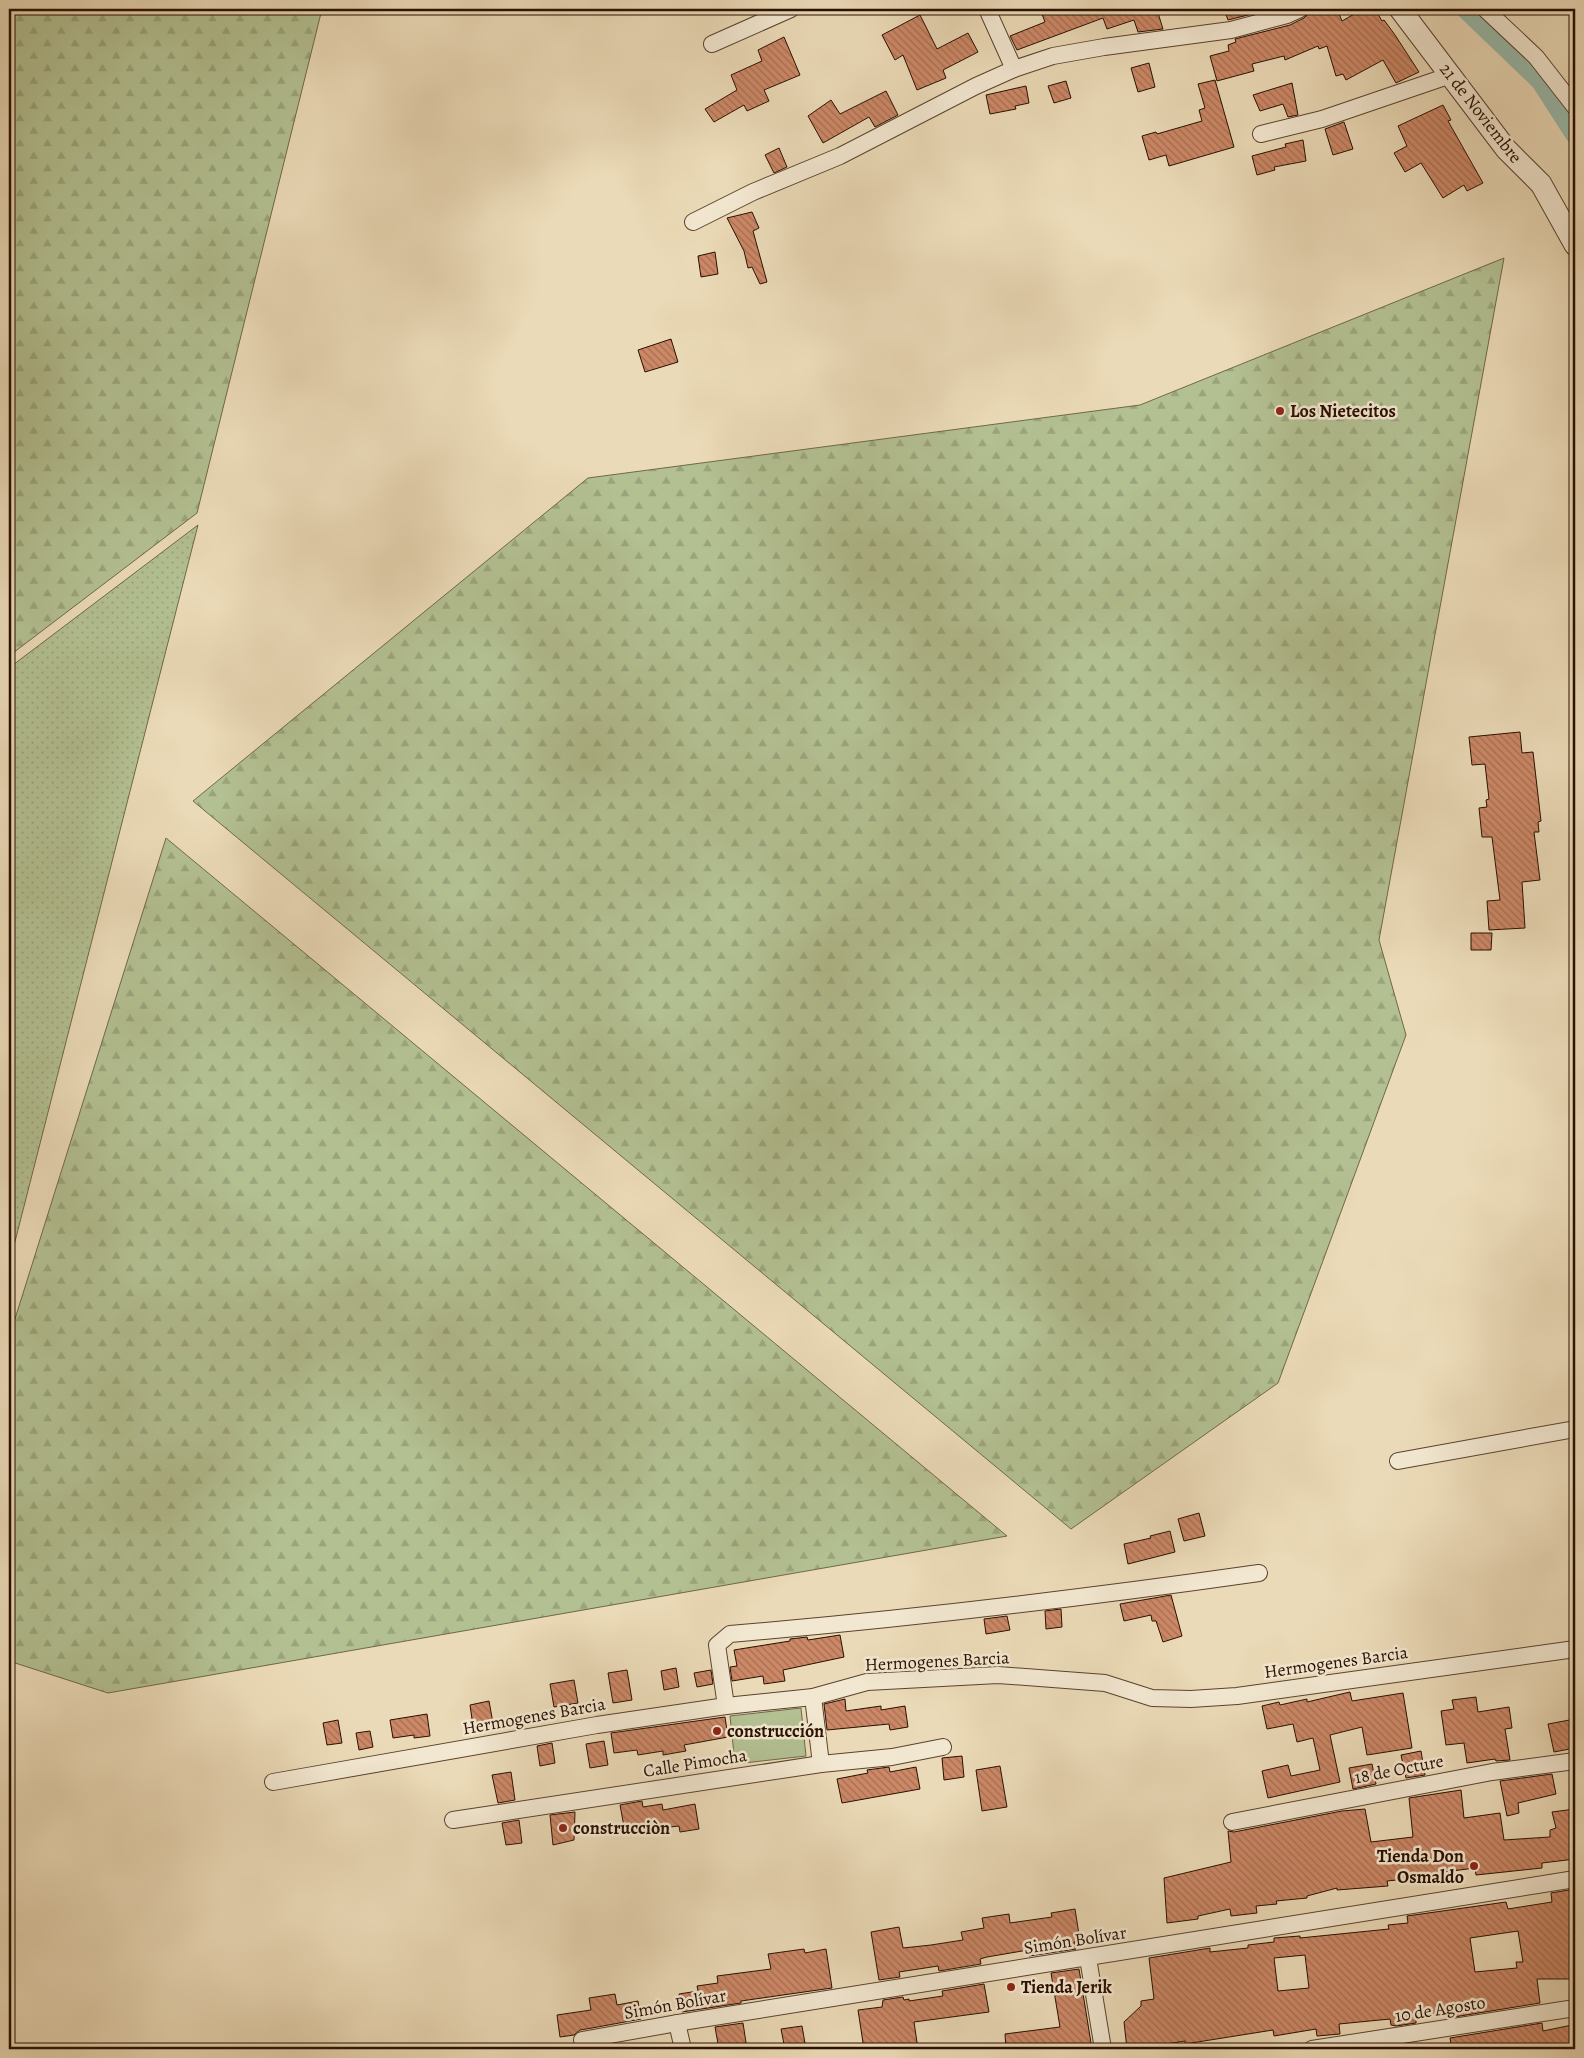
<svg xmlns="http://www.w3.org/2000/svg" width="1584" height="2058" font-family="Alegreya,serif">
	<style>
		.grass { fill: url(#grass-dots); stroke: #6e6849 }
		.forest { fill: url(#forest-firs); stroke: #6e6849 }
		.pitch { fill: #b3c092; stroke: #6e6849 }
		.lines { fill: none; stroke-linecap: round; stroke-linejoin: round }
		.canal { stroke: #99bbab; stroke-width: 20 }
		.building { fill: url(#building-back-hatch); stroke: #290f00; fill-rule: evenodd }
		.minor-casing { stroke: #5a422e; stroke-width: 18 }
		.tertiary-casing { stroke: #5a422e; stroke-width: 23 }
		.minor { stroke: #f2e7d0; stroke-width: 16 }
		.tertiary { stroke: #f2e7d0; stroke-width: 21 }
		.poi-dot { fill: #8f2418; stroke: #f2e7d0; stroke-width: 2 }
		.labels { text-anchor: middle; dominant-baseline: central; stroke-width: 5; stroke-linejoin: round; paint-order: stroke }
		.street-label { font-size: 18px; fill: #290f00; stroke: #f2e7d0 }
		.poi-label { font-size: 18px; font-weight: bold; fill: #290f00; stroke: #f2e7d0; text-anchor: start }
	</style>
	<defs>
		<pattern id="grass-dots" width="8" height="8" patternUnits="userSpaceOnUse" patternTransform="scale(1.25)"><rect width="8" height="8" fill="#b3c092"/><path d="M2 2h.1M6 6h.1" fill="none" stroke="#9aa47c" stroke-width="1.8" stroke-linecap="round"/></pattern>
		<pattern id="forest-firs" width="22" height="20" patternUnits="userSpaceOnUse" patternTransform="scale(1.25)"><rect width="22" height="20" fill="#b3c092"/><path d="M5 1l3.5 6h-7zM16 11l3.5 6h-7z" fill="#9aa47c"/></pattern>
		<pattern id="building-back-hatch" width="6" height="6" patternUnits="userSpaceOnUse" patternTransform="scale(1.25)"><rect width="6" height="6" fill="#cc8867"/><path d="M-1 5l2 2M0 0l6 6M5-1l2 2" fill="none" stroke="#a66e52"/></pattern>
	</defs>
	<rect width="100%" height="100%" fill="#ebdab7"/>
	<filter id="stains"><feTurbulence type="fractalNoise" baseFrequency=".004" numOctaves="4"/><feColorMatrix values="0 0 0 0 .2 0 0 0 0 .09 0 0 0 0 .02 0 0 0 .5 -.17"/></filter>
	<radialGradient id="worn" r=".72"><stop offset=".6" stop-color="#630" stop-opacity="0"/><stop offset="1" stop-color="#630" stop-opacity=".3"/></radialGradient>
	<!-- grass -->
	<path class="grass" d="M 198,525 L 9,1265 L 9,668 Z"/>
	<!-- forest -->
	<g class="forest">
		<path d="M 9,9 L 322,9 L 197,513 L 9,656 Z"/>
		<path d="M 1504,258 L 1379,940 L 1406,1035 L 1278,1383 L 1071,1529 L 193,801 L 588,478 L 1140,405 Z"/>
		<path d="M 166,838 L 1007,1536 L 108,1693 L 9,1661 L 9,1338 Z"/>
	</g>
	<!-- pitch -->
	<path class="pitch" d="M 801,1708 L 806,1756 L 735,1764 L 730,1716 Z"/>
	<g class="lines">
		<!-- canal -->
		<path class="canal" d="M 1466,9 L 1541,81 L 1575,134"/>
	</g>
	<!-- building -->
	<g class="building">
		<path d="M 1040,9 L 1160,9 L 1161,12 L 1158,13 L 1163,29 L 1138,32 L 1134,20 L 1107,29 L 1103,18 L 1017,50 L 1010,36 L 1045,22 Z"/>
		<path d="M 1224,9 L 1272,9 L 1228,20 Z"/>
		<path d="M 1310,9 L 1337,9 L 1342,21 L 1363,9 L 1375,9 L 1382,21 L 1384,20 L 1395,35 L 1419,72 L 1396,83 L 1383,60 L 1346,80 L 1343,74 L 1336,76 L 1327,46 L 1319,49 L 1318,46 L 1285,60 L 1284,56 L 1252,64 L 1254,71 L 1217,81 L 1210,56 L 1229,51 L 1228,45 L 1236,42 L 1235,39 L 1290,25 L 1304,18 L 1308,14 Z"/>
		<path d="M 920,15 L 937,49 L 968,33 L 978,52 L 943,70 L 946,78 L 917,90 L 903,55 L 895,60 L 882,35 Z"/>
		<path d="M 784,37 L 800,75 L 764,90 L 769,101 L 747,111 L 744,105 L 714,122 L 705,109 L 737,90 L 731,75 L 762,61 L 758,50 Z"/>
		<path d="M 1149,63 L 1155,87 L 1138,92 L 1131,68 Z"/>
		<path d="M 1215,80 L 1234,147 L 1169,166 L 1166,155 L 1149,160 L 1142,136 L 1156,132 L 1157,134 L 1202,121 L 1199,110 L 1205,108 L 1198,84 Z"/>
		<path d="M 1066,81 L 1071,98 L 1054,103 L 1048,86 Z"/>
		<path d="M 1292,83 L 1298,115 L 1288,117 L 1283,104 L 1260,111 L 1253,95 Z"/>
		<path d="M 1026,86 L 1029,103 L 1015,106 L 1016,109 L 990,114 L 986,95 Z"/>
		<path d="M 886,91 L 898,115 L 875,127 L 869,117 L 823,143 L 808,116 L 831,100 L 840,114 Z"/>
		<path d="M 1443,105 L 1451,120 L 1448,121 L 1483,183 L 1467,191 L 1464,185 L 1443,198 L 1421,163 L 1405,172 L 1394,153 L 1407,146 L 1398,126 Z"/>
		<path d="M 1344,122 L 1353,149 L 1333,155 L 1325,129 Z"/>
		<path d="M 1303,140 L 1306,161 L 1274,167 L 1275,170 L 1257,175 L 1252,156 L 1286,147 L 1285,144 Z"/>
		<path d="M 779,148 L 787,167 L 774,173 L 765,155 Z"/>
		<path d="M 752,212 L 759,228 L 753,231 L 767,282 L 760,284 L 752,267 L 748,268 L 744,251 L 727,218 Z"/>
		<path d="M 715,252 L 718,274 L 701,277 L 698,256 Z"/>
		<path d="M 671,339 L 678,362 L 645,372 L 638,350 Z"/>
		<path d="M 1520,732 L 1522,753 L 1533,752 L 1541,821 L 1538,822 L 1539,832 L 1534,832 L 1540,880 L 1522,882 L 1525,928 L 1489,930 L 1487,901 L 1500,900 L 1492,837 L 1482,837 L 1479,808 L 1487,807 L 1486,800 L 1489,799 L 1485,764 L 1472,765 L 1469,737 Z"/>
		<path d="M 1471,933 L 1492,933 L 1491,950 L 1471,950 Z"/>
		<path d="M 1199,1513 L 1205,1536 L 1184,1541 L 1178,1519 Z"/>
		<path d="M 1170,1531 L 1175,1552 L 1128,1564 L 1124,1544 L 1151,1538 L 1150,1536 Z"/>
		<path d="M 1171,1595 L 1182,1636 L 1163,1642 L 1156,1621 L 1152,1621 L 1151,1615 L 1124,1621 L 1120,1604 Z"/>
		<path d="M 1061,1609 L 1062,1627 L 1046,1629 L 1045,1611 Z"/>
		<path d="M 1007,1616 L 1010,1630 L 986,1634 L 984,1619 Z"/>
		<path d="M 840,1635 L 844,1657 L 783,1670 L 785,1681 L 764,1684 L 763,1676 L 732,1681 L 730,1667 L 737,1666 L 734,1650 L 790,1641 L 790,1639 L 807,1637 L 808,1640 Z"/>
		<path d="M 676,1668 L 679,1687 L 664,1690 L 661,1671 Z"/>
		<path d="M 627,1670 L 632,1700 L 613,1703 L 608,1673 Z"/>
		<path d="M 711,1670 L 713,1684 L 697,1687 L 694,1673 Z"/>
		<path d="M 574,1680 L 578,1703 L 554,1707 L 550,1684 Z"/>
		<path d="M 1350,1692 L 1352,1701 L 1403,1693 L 1412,1748 L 1367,1755 L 1362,1727 L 1330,1735 L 1340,1782 L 1268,1798 L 1262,1771 L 1288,1765 L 1291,1776 L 1320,1770 L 1313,1738 L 1297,1742 L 1293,1724 L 1267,1729 L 1262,1706 L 1279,1702 L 1280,1705 L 1307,1699 L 1307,1702 Z"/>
		<path d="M 1476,1697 L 1478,1712 L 1509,1707 L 1512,1728 L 1505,1729 L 1510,1760 L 1496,1761 L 1495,1759 L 1467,1763 L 1464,1743 L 1446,1745 L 1441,1711 L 1454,1709 L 1452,1700 Z"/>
		<path d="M 845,1699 L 846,1711 L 881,1706 L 881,1710 L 905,1706 L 908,1727 L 890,1730 L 889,1724 L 827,1730 L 824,1704 Z"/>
		<path d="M 489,1701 L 493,1723 L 473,1726 L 470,1705 Z"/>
		<path d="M 427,1714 L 430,1736 L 414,1738 L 414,1735 L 393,1738 L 390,1720 Z"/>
		<path d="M 725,1717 L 728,1737 L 684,1745 L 686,1751 L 663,1755 L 663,1751 L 638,1755 L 637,1750 L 614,1753 L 611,1733 Z"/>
		<path d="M 1575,1719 L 1575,1748 L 1554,1752 L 1548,1724 Z"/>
		<path d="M 338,1720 L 342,1743 L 327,1745 L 323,1723 Z"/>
		<path d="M 370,1731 L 373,1747 L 359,1750 L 356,1733 Z"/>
		<path d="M 604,1741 L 608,1765 L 590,1768 L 586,1744 Z"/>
		<path d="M 552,1743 L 555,1763 L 540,1766 L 537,1746 Z"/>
		<path d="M 1421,1751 L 1425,1775 L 1406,1778 L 1401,1755 Z"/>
		<path d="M 962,1756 L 964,1777 L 944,1780 L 942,1758 Z"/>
		<path d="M 1372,1764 L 1376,1784 L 1353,1789 L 1349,1768 Z"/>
		<path d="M 1000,1766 L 1007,1807 L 982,1811 L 976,1770 Z"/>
		<path d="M 889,1767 L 890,1772 L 916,1767 L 920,1789 L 842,1803 L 837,1779 L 868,1773 L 867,1770 Z"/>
		<path d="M 511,1772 L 515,1800 L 498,1803 L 492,1775 Z"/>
		<path d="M 1552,1774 L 1556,1794 L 1518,1803 L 1519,1813 L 1507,1816 L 1500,1781 Z"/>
		<path d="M 1461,1790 L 1464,1818 L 1500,1813 L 1504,1840 L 1550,1837 L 1550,1830 L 1556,1828 L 1552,1812 L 1575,1809 L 1575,1859 L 1542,1863 L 1542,1868 L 1476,1875 L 1475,1868 L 1444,1872 L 1445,1879 L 1426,1881 L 1426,1877 L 1387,1881 L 1388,1886 L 1337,1890 L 1337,1888 L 1307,1896 L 1307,1898 L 1276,1901 L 1277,1904 L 1256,1906 L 1257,1913 L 1231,1916 L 1230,1909 L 1198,1916 L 1198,1919 L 1167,1923 L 1164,1878 L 1231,1862 L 1228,1831 L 1234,1832 L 1342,1811 L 1365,1809 L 1371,1842 L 1413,1837 L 1409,1798 Z"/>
		<path d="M 642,1801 L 643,1807 L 662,1804 L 663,1810 L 695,1804 L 699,1829 L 680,1832 L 679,1826 L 625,1832 L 620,1805 Z"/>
		<path d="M 575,1812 L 574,1840 L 553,1845 L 550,1815 Z"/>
		<path d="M 519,1820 L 522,1843 L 506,1845 L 502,1823 Z"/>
		<path d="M 1575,1889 L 1575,1979 L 1537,1979 L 1540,2003 L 1448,2018 L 1447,2012 L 1416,2016 L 1416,2023 L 1396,2026 L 1391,2025 L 1390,2019 L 1339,2024 L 1340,2034 L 1317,2036 L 1316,2029 L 1274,2036 L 1273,2030 L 1185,2044 L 1185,2041 L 1143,2048 L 1143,2049 L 1127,2049 L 1124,2022 L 1141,2006 L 1141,2001 L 1154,1999 L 1149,1958 L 1210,1948 L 1210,1952 L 1248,1948 L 1248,1945 L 1274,1942 L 1274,1938 L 1300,1936 L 1300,1938 L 1389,1929 L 1388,1925 L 1408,1923 L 1407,1916 L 1506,1902 L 1508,1909 L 1552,1902 L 1551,1893 ZM 1518,1931 L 1523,1962 L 1516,1962 L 1517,1968 L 1475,1972 L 1470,1938 ZM 1305,1955 L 1309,1988 L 1278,1991 L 1274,1958 Z"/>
		<path d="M 1075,1909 L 1080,1941 L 1074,1942 L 1076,1949 L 1029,1956 L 1028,1950 L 987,1957 L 980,1959 L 981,1964 L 939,1971 L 938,1966 L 899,1972 L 900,1977 L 879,1980 L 871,1932 L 899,1927 L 903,1948 L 931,1945 L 963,1940 L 961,1932 L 984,1928 L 982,1918 L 1009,1914 L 1010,1923 L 1052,1917 L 1051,1913 Z"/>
		<path d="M 804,1949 L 805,1953 L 826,1949 L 832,1988 L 741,2001 L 741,2003 L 682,2012 L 679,1994 L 698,1991 L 697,1986 L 718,1983 L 717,1976 L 771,1969 L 768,1954 Z"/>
		<path d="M 1079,1969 L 1092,2049 L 1006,2049 L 1005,2034 L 1060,2027 L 1051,1973 Z"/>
		<path d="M 984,1984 L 989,2012 L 914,2022 L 918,2049 L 864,2049 L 858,2010 L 882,2007 L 883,2000 L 903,1997 L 904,2000 L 909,1999 L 909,2001 L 943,1996 L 942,1991 Z"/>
		<path d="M 615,1994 L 617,2005 L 638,2001 L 641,2019 L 592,2028 L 580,2030 L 574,2035 L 560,2037 L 557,2015 L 591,2010 L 589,1998 Z"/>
		<path d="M 743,2023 L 747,2049 L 719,2049 L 715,2027 Z"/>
		<path d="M 1542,2023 L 1543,2031 L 1572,2025 L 1575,2049 L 1452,2049 L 1450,2038 Z"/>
		<path d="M 802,2026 L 806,2049 L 785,2049 L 781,2029 Z"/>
	</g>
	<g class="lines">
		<!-- minor casing -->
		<g class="minor-casing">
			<g id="minor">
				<path d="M 987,9 L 1014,69"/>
				<path d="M 1485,9 L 1536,57 L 1575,107"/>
				<path d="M 712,44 L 791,9"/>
				<path d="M 1261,134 L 1322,119 L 1451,75"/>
				<path d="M 693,222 L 753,192 L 840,156 L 976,86 L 1014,69 L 1053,56 L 1104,47 L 1231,30 L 1287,15 L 1300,9"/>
				<path d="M 1398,1461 L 1575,1429"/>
				<path d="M 813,1697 L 821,1764"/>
				<path d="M 726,1706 L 717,1645 L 730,1634 C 907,1619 1083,1598 1259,1573"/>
				<path d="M 273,1782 L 597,1725 L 726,1706 L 813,1697 L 867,1682 L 998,1675 L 1105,1683 L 1152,1698 L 1191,1699 L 1237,1696 L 1575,1649"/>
				<path d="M 453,1820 L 821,1764 L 892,1757 L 943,1747"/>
				<path d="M 1232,1822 L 1492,1772 L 1575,1761"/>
				<path d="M 1088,1958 L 1103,2049"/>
				<path d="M 677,2023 L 683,2049"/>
				<path d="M 582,2040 L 677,2023 L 1575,1879"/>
				<path d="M 1312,2049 L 1575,2008"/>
			</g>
		</g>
		<!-- tertiary casing -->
		<g class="tertiary-casing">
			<path id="tertiary" d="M 1400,9 L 1506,149 L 1541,184 L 1575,245"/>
		</g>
		<!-- minor -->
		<use href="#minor" class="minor"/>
		<!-- tertiary -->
		<use href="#tertiary" class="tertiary"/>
	</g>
	<!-- markers -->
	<g class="poi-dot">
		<circle cx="1280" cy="411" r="5"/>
		<circle cx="717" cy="1731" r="5"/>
		<circle cx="563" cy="1828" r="5"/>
		<circle cx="1474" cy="1866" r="5"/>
		<circle cx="1011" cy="1987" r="5"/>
	</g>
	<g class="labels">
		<!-- street labels -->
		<g class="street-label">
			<text transform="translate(1481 113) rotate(52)">21 de Noviembre</text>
			<text transform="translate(937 1661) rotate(-3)">Hermogenes Barcia</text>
			<text transform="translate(1336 1662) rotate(-8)">Hermogenes Barcia</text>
			<text transform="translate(534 1716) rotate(-10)">Hermogenes Barcia</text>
			<text transform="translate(695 1763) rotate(-9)">Calle Pimocha</text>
			<text transform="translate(1399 1769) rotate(-11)">18 de Octure</text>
			<text transform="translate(1075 1940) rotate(-9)">Simón Bolívar</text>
			<text transform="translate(675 2004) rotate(-10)">Simón Bolívar</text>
			<text transform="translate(1440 2009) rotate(-9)">10 de Agosto</text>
		</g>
		<!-- poi labels -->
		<g class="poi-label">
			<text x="1290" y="411">Los Nietecitos</text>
			<text x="727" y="1731">construcción</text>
			<text x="573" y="1828">construcciòn</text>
			<text x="1464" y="1856" text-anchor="end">Tienda Don<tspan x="1464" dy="21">Osmaldo</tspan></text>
			<text x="1021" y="1987">Tienda Jerik</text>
		</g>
	</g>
	<!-- margin -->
	<rect width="1584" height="2058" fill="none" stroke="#ebdab7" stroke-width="30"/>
	<rect x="10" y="10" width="1564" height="2038" fill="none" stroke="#290f00" stroke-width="2.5"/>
	<rect x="15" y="15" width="1554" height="2028" fill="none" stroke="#290f00"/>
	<rect width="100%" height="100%" filter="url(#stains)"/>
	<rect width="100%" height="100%" fill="url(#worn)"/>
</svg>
